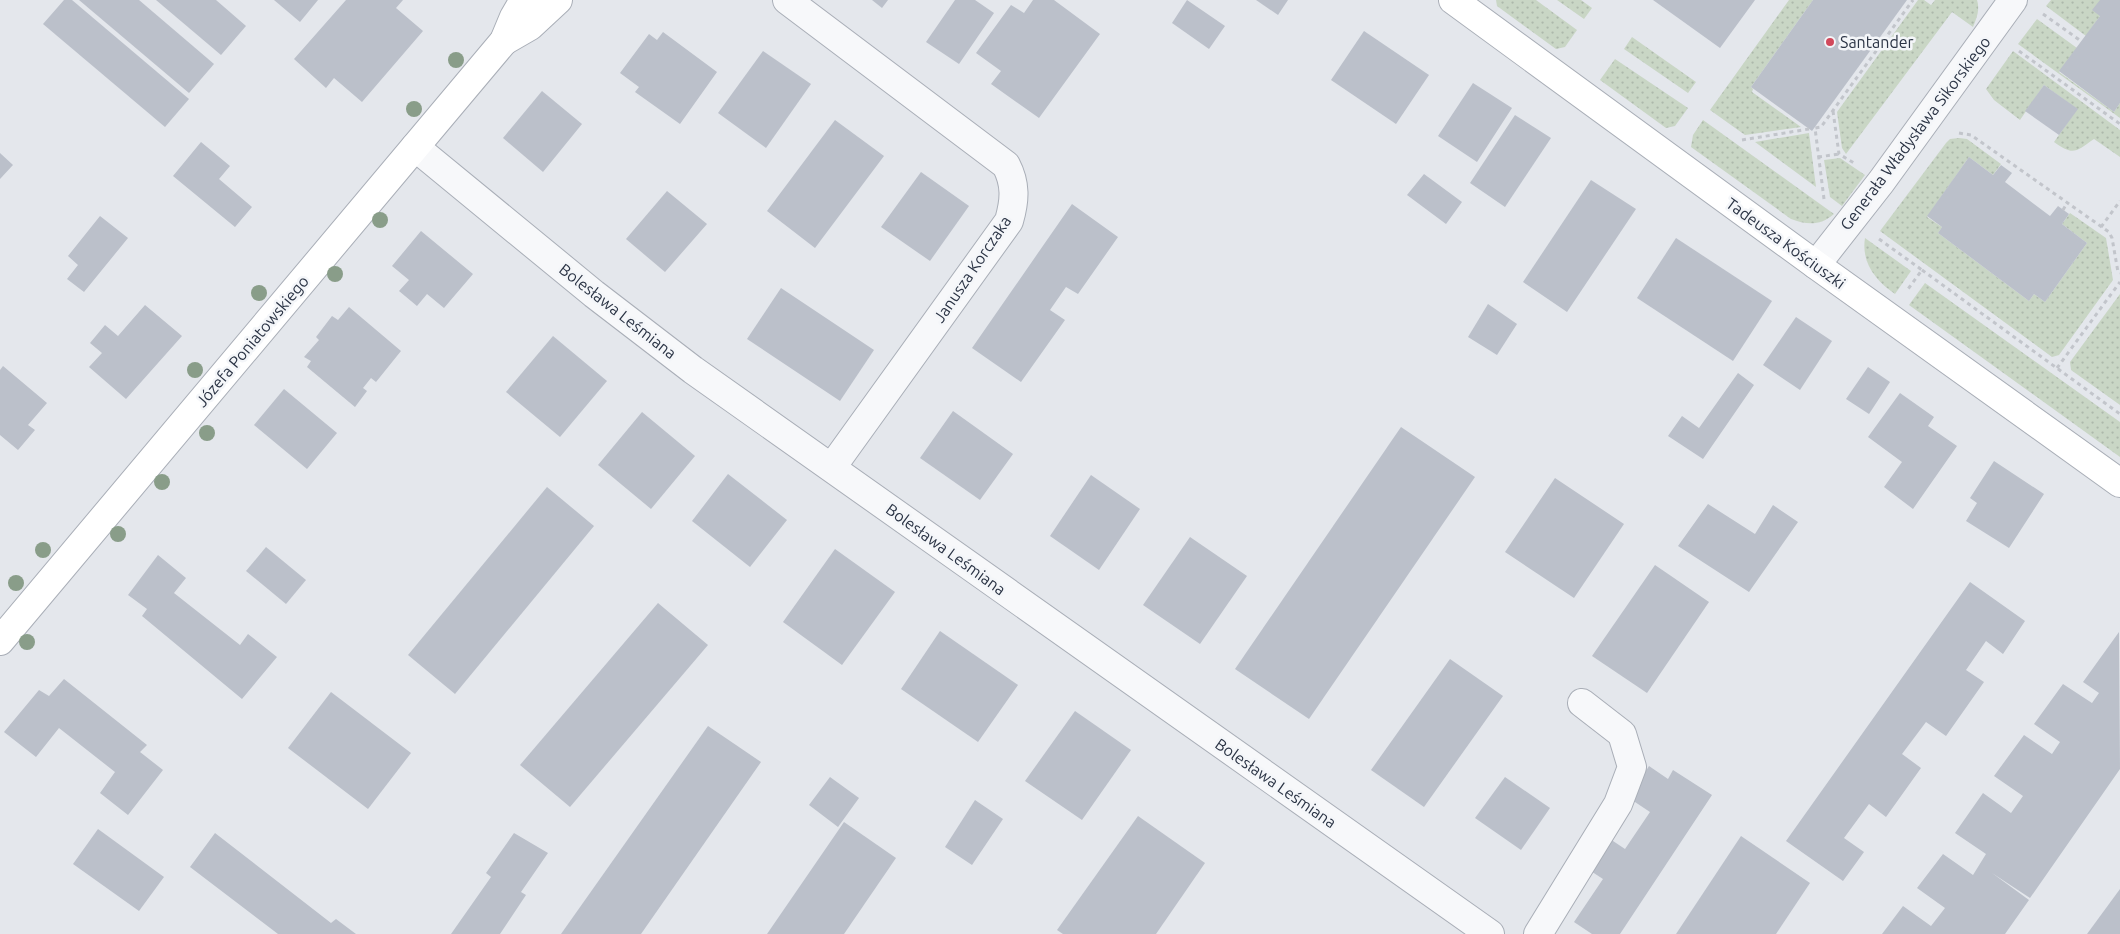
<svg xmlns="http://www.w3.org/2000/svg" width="2120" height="934" font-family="Ubuntu,sans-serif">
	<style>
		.grass { fill: url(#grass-dots) }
		.building { fill: #bbc0ca }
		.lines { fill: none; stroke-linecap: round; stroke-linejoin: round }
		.street-casing { stroke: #a9aeb7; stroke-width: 30 }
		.secondary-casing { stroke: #a9aeb7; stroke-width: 30 }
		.path { stroke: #c2c5cb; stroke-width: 3; stroke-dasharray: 4 4; stroke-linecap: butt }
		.street { stroke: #f7f8fa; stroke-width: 28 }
		.secondary { stroke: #fff; stroke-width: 28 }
		.tree { fill: #899d89 }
		.poi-dot { fill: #d1495b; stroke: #f4f6f9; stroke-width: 2 }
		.labels { text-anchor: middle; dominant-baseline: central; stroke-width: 5; stroke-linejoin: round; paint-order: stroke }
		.poi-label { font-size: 16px; fill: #2b3445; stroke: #f4f6f9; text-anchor: start }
		.street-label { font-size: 16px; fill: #2b3445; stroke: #f4f6f9 }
	</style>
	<defs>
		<pattern id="grass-dots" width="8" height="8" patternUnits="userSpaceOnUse" patternTransform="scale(1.25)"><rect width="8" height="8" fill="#c9d6c5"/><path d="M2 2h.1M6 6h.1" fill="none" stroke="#adb8ab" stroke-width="1.8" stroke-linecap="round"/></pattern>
	</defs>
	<rect width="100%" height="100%" fill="#e4e7ec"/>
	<!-- grass -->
	<g class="grass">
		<path d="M 1496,0 L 1536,0 L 1577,30 L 1565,47 L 1556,49 L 1497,6 Z"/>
		<path d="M 1557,0 L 1581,0 L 1592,8 L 1584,19 Z"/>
		<path d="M 1789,0 L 1813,0 L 1751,87 L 1753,89 L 1752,92 L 1801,127 L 1745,135 L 1710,110 Z"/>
		<path d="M 1918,0 L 1924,0 L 1931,5 L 1935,0 L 1977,0 C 1980,10 1977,17 1973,27 L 1952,12 L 1846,154 L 1842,148 L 1837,112 Z"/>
		<path d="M 2051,0 L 2100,0 L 2100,16 L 2086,36 L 2046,6 Z"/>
		<path d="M 2037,19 L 2077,48 L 2059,72 L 2114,112 L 2120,103 L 2120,118 L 2018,44 Z"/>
		<path d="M 1632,37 L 1696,82 L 1688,93 L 1624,49 Z"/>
		<path d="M 2013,51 L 2120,130 L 2120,157 L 2094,139 C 2075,152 2074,156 2054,142 L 2077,109 L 2044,85 L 2020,120 L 1994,100 L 1986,89 Z"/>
		<path d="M 1615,59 L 1688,108 L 1675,126 L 1666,128 L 1600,80 Z"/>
		<path d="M 1703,120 L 1834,214 C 1820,226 1807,225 1791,219 L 1691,147 L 1693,135 Z"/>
		<path d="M 1809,133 L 1816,187 L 1755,142 Z"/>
		<path d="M 1959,138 L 1967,139 L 2001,164 L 1993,175 L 1969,157 L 1927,217 L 1942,227 L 1938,233 L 2029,301 L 2034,294 L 2045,302 L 2087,243 L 2062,224 L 2070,213 L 2106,238 L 2113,280 L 2059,355 L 2052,357 L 1880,231 L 1946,143 L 1950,139 Z"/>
		<path d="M 1840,158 L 1865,175 L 1842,206 L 1830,197 L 1824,160 Z"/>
		<path d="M 1865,238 L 1911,271 L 1895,294 C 1876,281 1861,263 1865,238 Z"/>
		<path d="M 1925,283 L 2120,422 L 2120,457 L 1909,305 Z"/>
		<path d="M 2120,294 L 2120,405 L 2071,370 L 2070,362 Z"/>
	</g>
	<!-- building -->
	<g class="building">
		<path d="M 64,0 L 72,0 L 189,99 L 165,127 L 43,24 Z"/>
		<path d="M 79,0 L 139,0 L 214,64 L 189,93 Z"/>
		<path d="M 156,0 L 216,0 L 246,26 L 221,55 Z"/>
		<path d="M 274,0 L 318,0 L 300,22 Z"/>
		<path d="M 346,0 L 403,0 L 396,8 L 423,31 L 362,102 L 334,78 L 326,88 L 294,59 Z"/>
		<path d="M 872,0 L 888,0 L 882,8 Z"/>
		<path d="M 955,0 L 975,0 L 994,13 L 959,64 L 926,42 Z"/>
		<path d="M 1033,0 L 1054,0 L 1100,34 L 1039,118 L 991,84 L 1001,71 L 976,53 L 1011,5 L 1024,13 Z"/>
		<path d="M 1187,0 L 1225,26 L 1209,49 L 1172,23 Z"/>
		<path d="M 1256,0 L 1288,0 L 1278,15 Z"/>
		<path d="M 1653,0 L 1755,0 L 1720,48 Z"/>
		<path d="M 1813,0 L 1907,0 L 1812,131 L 1751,87 Z"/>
		<path d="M 2100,0 L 2120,0 L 2120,103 L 2114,112 L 2059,71 L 2100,16 L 2092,10 Z"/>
		<path d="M 1364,31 L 1429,75 L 1396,124 L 1331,80 Z"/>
		<path d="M 663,32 L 717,72 L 680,124 L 635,92 L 639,87 L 620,73 L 649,34 L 657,40 Z"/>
		<path d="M 763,51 L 811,84 L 766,148 L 718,113 Z"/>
		<path d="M 1473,83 L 1512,108 L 1477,162 L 1438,136 Z"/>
		<path d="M 2044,85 L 2078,109 L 2059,135 L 2025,111 Z"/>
		<path d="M 542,91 L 582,124 L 543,172 L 503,138 Z"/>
		<path d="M 1515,115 L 1551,138 L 1505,207 L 1470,183 Z"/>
		<path d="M 835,120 L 884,156 L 815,248 L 767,211 Z"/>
		<path d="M 201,142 L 230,166 L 219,179 L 252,207 L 235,227 L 173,176 Z"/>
		<path d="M 0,153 L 13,165 L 0,179 Z"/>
		<path d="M 1969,157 L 1993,175 L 2001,165 L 2012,173 L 2005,182 L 2050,216 L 2058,206 L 2069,214 L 2062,224 L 2087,243 L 2045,302 L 2034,294 L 2029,301 L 1938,233 L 1942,227 L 1927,216 Z"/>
		<path d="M 921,172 L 969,206 L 930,261 L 881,227 Z"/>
		<path d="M 1424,174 L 1462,202 L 1446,224 L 1407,195 Z"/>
		<path d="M 1591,180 L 1636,209 L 1567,312 L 1523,282 Z"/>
		<path d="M 667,191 L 707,224 L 665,272 L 626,239 Z"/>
		<path d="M 1072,204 L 1118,237 L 1078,294 L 1066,287 L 1050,310 L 1065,320 L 1021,382 L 972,348 Z"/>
		<path d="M 100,216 L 128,238 L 84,292 L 67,279 L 78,265 L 68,256 Z"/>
		<path d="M 421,231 L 473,274 L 444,308 L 427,294 L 417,306 L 399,291 L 409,280 L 392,266 Z"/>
		<path d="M 1676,238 L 1772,301 L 1733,361 L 1637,298 Z"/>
		<path d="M 781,288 L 874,350 L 840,401 L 747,339 Z"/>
		<path d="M 1488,304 L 1517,324 L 1497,355 L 1468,337 Z"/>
		<path d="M 145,305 L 182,336 L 126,399 L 89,367 L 102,353 L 90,343 L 105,325 L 118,336 Z"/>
		<path d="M 349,307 L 401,351 L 376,382 L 371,378 L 363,388 L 367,391 L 355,407 L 307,367 L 311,361 L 304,357 L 319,340 L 316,337 L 332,316 L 338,320 Z"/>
		<path d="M 1796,317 L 1832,341 L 1800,390 L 1763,365 Z"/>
		<path d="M 553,336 L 607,381 L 560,437 L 506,392 Z"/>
		<path d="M 3,366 L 47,403 L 28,425 L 35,430 L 18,450 L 0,435 L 0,370 Z"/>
		<path d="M 1868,367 L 1890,382 L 1869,414 L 1846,399 Z"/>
		<path d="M 1738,373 L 1754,385 L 1703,459 L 1668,436 L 1682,416 L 1699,428 Z"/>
		<path d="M 284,389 L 337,433 L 307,469 L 254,425 Z"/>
		<path d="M 1900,393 L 1934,417 L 1928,426 L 1957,446 L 1913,509 L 1884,487 L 1902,462 L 1868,437 Z"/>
		<path d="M 953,411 L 1013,454 L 980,500 L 920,458 Z"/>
		<path d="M 642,412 L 695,456 L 651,509 L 598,465 Z"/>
		<path d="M 1401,427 L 1475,477 L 1309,719 L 1235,669 Z"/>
		<path d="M 1994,461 L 2044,494 L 2009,548 L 1966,521 L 1977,503 L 1970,498 Z"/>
		<path d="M 728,474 L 787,520 L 750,567 L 692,521 Z"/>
		<path d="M 1091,475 L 1140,509 L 1099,570 L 1050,536 Z"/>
		<path d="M 1555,478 L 1624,524 L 1574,598 L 1505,552 Z"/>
		<path d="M 547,487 L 594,526 L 455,694 L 408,655 Z"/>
		<path d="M 1708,504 L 1755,534 L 1773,505 L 1798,522 L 1749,592 L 1678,546 Z"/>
		<path d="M 1190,537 L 1247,576 L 1200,644 L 1143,605 Z"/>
		<path d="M 266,547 L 306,580 L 286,604 L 246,571 Z"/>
		<path d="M 835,549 L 895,592 L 842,665 L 783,622 Z"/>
		<path d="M 158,555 L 186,578 L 174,593 L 240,645 L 248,634 L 277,657 L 242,699 L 142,616 L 147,609 L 128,595 Z"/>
		<path d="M 1655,565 L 1709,602 L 1647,693 L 1592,656 Z"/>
		<path d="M 1970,582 L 2025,621 L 2003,654 L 1986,641 L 1966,670 L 1984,682 L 1946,736 L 1926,722 L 1902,754 L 1921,768 L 1886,817 L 1869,804 L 1844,838 L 1864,852 L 1843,881 L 1786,841 Z"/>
		<path d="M 658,603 L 708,645 L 570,807 L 520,765 Z"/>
		<path d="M 940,631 L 1018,685 L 978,742 L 901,689 Z"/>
		<path d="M 2119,632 L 2120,769 L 2030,898 L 1992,873 L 2029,900 L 2005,934 L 1882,934 L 1903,906 L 1931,926 L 1945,908 L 1917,888 L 1943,854 L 1973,875 L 1986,854 L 1955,833 L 1983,793 L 2011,813 L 2023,796 L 1994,776 L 2024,735 L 2052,754 L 2060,742 L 2034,724 L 2063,684 L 2092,703 L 2099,693 L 2083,682 Z"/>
		<path d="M 1450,659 L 1503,696 L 1424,807 L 1371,770 Z"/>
		<path d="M 64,679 L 147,745 L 140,752 L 163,770 L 128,815 L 100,793 L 115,772 L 59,728 L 36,757 L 4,732 L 39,690 L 49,696 Z"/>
		<path d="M 331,692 L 411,753 L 368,809 L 288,748 Z"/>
		<path d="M 1075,711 L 1131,750 L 1082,820 L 1025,781 Z"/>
		<path d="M 708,726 L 761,762 L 641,934 L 561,934 Z"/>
		<path d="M 1649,766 L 1668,779 L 1673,770 L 1712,795 L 1620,934 L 1592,934 L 1574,922 L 1603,879 L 1580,864 L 1601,833 L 1625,849 L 1650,812 L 1629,798 Z"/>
		<path d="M 830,777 L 859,798 L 838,827 L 809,805 Z"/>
		<path d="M 1505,777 L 1550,808 L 1521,850 L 1475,818 Z"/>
		<path d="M 975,800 L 1003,819 L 972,865 L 945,847 Z"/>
		<path d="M 1138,816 L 1205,863 L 1156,934 L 1063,934 L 1057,930 Z"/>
		<path d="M 844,822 L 896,858 L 844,934 L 767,934 Z"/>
		<path d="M 98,829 L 164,877 L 139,911 L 73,864 Z"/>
		<path d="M 215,833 L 331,923 L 336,919 L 356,934 L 278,934 L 190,867 Z"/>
		<path d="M 514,833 L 548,853 L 521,892 L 526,895 L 500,934 L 451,934 L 491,877 L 486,873 Z"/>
		<path d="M 1741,836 L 1810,883 L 1776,934 L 1676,934 Z"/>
		<path d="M 2120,889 L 2120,934 L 2087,934 Z"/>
	</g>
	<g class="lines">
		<!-- street casing -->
		<g class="street-casing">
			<g id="street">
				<path d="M 787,0 L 1006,165 C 1016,184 1015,200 1009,221 L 832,467"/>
				<path d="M 415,147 L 594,294 L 693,370 L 1490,934"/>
				<path d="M 1816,265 L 1881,182 L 2013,0"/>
				<path d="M 1538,934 L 1618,804 L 1632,767 L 1622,734 L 1582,703"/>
			</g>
		</g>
		<!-- secondary casing -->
		<g class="secondary-casing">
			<g id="secondary">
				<path d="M 1453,0 L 1816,265 L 2120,483"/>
				<path d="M 504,41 L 530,26 L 558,0"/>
				<path d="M 0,641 L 504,41 L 514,17 L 524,0"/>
			</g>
		</g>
		<!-- path -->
		<g class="path">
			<path d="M 2043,14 L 2081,41"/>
			<path d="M 2019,51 L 2120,124"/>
			<path d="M 1833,111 L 1839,154 L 1854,163"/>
			<path d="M 1959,133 L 1971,135 L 2109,232 L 2112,238 L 2118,272 L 2120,273"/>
			<path d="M 1742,140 L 1809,129"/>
			<path d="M 1818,157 L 1839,154"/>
			<path d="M 1824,199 L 1815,128 L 1821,127 L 1913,0"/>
			<path d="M 2063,210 L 2067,203"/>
			<path d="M 2101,227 L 2120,201"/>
			<path d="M 1879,239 L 1922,270 L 1908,289"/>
			<path d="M 1922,270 L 2120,414"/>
			<path d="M 2057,368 L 2120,282"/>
		</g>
		<!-- street -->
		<use href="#street" class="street"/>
		<!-- secondary -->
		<use href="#secondary" class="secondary"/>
	</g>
	<!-- trees -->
	<g class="tree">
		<circle cx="456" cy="60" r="8"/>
		<circle cx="414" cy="109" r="8"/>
		<circle cx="380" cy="220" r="8"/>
		<circle cx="335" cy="274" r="8"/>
		<circle cx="259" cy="293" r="8"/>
		<circle cx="195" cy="370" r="8"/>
		<circle cx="207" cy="433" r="8"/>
		<circle cx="162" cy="482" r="8"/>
		<circle cx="118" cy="534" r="8"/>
		<circle cx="43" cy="550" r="8"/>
		<circle cx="16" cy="583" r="8"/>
		<circle cx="27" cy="642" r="8"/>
	</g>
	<!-- markers -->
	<circle class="poi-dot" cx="1830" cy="42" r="5"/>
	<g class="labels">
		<!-- poi labels -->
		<g class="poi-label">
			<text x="1840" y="42">Santander</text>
		</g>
		<!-- street labels -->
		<g class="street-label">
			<text transform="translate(1915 133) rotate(-53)">Generała Władysława Sikorskiego</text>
			<text transform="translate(1786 243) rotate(36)">Tadeusza Kościuszki</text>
			<text transform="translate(972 269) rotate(-56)">Janusza Korczaka</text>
			<text transform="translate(618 311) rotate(38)">Bolesława Leśmiana</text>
			<text transform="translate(252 341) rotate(-50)">Józefa Poniatowskiego</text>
			<text transform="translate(946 549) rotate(36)">Bolesława Leśmiana</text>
			<text transform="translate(1276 783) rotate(35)">Bolesława Leśmiana</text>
		</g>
	</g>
</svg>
